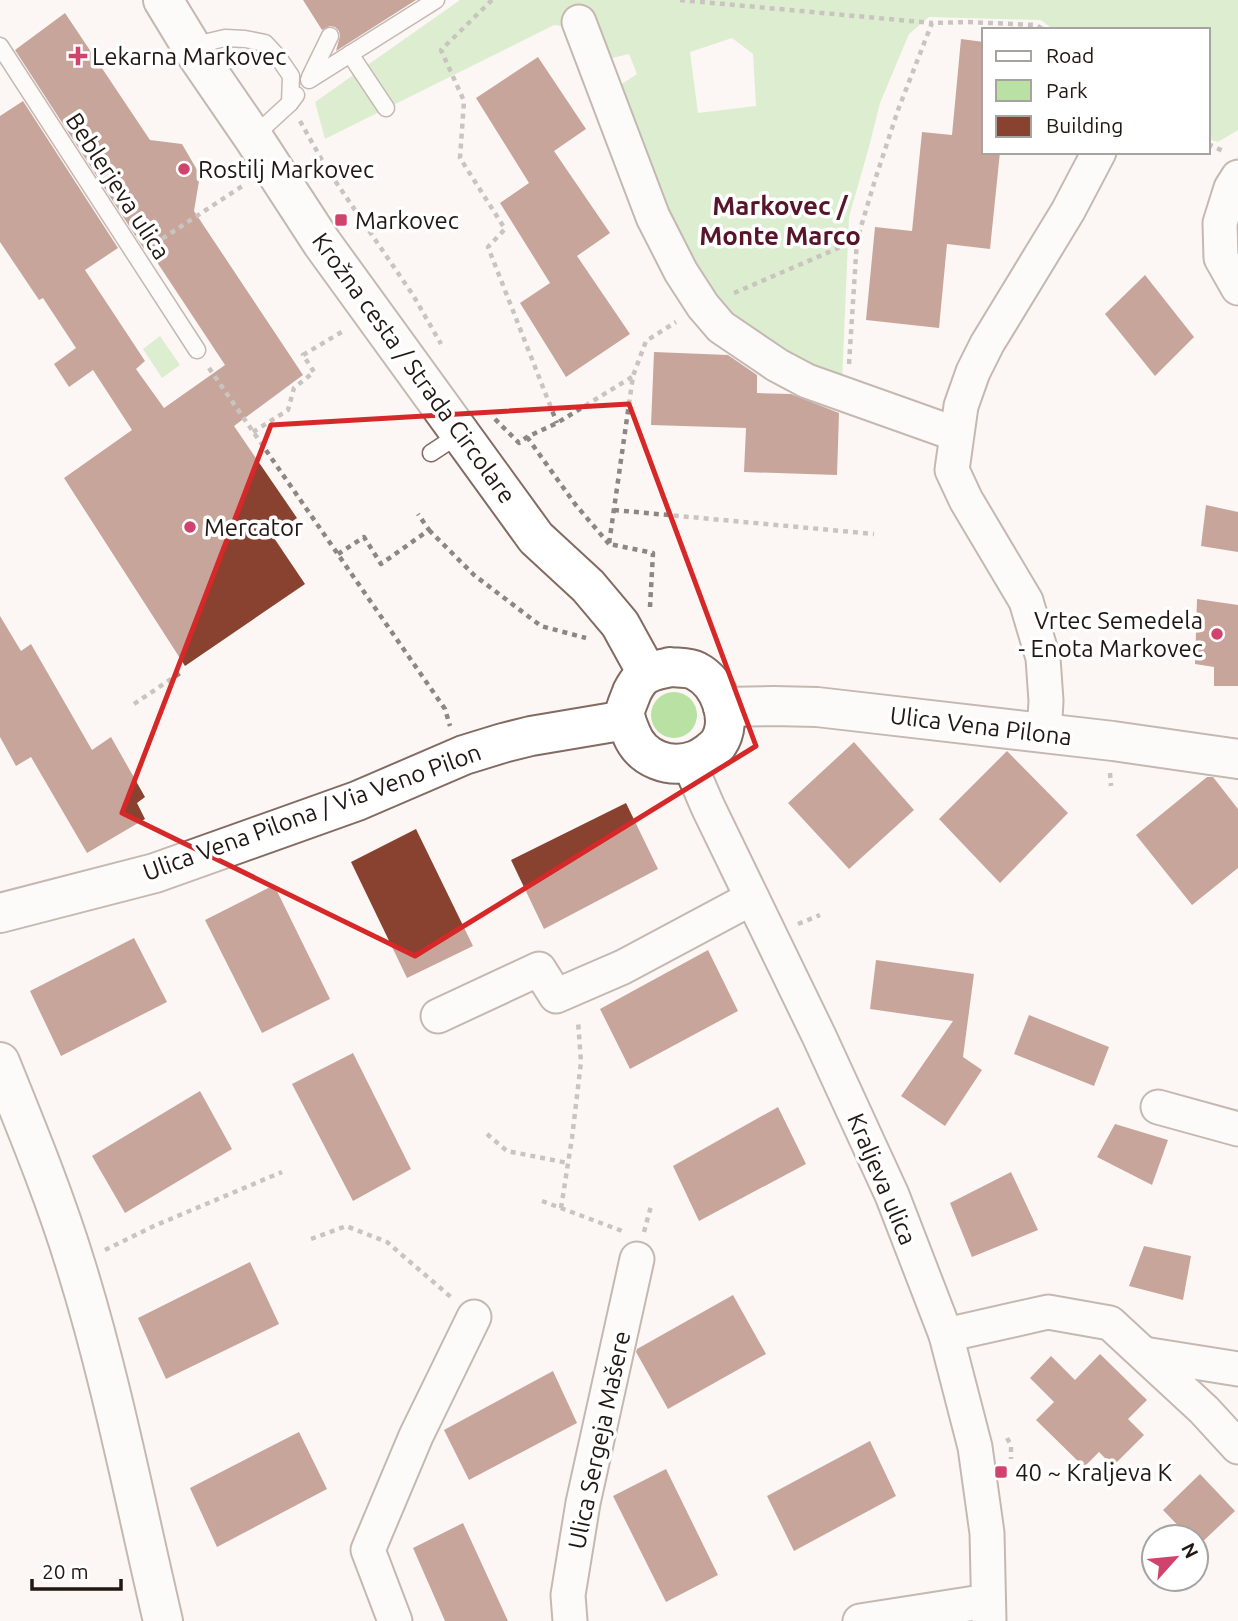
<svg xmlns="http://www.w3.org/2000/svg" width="1238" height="1621" font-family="Ubuntu,sans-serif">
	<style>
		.green { fill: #b8e1a3; fill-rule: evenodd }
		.building { fill: #894230 }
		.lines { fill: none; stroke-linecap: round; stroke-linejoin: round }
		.lane-casing { stroke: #836b61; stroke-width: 19 }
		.street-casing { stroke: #836b61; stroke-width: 37 }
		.secondary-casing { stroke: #836b61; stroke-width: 42 }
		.path { stroke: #8d8682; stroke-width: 4.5; stroke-dasharray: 5 5; stroke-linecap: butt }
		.lane { stroke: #fff; stroke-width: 16 }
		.street { stroke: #fff; stroke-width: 33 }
		.secondary { stroke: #fff; stroke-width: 38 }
		.marked { fill: none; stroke: #d62828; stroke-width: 5; stroke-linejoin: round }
		.poi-dot { fill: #d1436d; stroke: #fff; stroke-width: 2.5 }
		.labels { text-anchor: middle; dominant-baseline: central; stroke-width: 7; stroke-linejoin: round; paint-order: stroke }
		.poi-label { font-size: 24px; fill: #211814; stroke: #fff; text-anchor: start }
		.street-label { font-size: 24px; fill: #211814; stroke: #fff }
		.neighbourhood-label { font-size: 26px; font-weight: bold; fill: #581429; stroke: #fff }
	</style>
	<rect width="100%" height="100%" fill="#fcf7f4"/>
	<!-- green -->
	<g class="green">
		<path d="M 460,0 L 1238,0 L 1238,130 L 1218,142 L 1208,139 L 1208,30 L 1054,30 L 1041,20 L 929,17 L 909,34 L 880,103 L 869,147 L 849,217 L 842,383 L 702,313 L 614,89 L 637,74 L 629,54 L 596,62 L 569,27 L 554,25 L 325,139 L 315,102 ZM 732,38 L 753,54 L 756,106 L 698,113 L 690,52 Z"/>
		<path d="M 160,336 L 180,365 L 162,378 L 143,349 Z"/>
		<circle cx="674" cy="715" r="23"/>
	</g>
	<!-- building -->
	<g class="building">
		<path d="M 303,0 L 416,0 L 336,51 L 340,36 L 339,31 L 335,27 L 330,26 L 322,30 Z"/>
		<path d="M 65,13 L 150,140 L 182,144 L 200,175 L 194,211 L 303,375 L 234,426 L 297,518 L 272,535 L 305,584 L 185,666 L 64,478 L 132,430 L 93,370 L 69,387 L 54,364 L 76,348 L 43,298 L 39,300 L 0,242 L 0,116 L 23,101 L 118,248 L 85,270 L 145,361 L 136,369 L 164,408 L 225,365 L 147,247 L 144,249 L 15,50 Z"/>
		<path d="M 961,39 L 984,42 L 984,152 L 1000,152 L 990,249 L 947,244 L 939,328 L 866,320 L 875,227 L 912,231 L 922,132 L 952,135 Z"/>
		<path d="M 538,57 L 586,129 L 554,151 L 610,233 L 577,256 L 630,334 L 566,377 L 520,303 L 550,283 L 500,203 L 529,183 L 476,98 Z"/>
		<path d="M 1145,275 L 1194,337 L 1155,376 L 1105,314 Z"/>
		<path d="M 654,352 L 728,355 L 757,375 L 757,393 L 791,394 L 839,413 L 837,475 L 744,472 L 746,428 L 651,425 Z"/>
		<path d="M 1206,505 L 1238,512 L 1238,552 L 1201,546 Z"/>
		<path d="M 1197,599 L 1238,605 L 1238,686 L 1214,686 L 1214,667 L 1195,664 Z"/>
		<path d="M 0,616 L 21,651 L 31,644 L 92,750 L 111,737 L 145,797 L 137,803 L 145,819 L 87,853 L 31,757 L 16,766 L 0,737 Z"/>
		<path d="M 854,742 L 914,810 L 849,869 L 788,803 Z"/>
		<path d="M 1007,751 L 1068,813 L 1000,883 L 939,819 Z"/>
		<path d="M 1207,777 L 1213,777 L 1238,809 L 1238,868 L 1192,905 L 1136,835 Z"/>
		<path d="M 626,803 L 658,869 L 544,929 L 511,860 Z"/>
		<path d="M 416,829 L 473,946 L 407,978 L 351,862 Z"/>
		<path d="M 274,885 L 330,999 L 262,1033 L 205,920 Z"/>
		<path d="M 134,938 L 167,1002 L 61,1056 L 30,991 Z"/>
		<path d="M 708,950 L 738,1011 L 630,1069 L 600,1009 Z"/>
		<path d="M 876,960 L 974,974 L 963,1057 L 982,1070 L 945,1126 L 901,1096 L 953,1021 L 870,1009 Z"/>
		<path d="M 1029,1015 L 1109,1047 L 1094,1086 L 1014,1054 Z"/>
		<path d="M 353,1053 L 411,1169 L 353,1201 L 292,1084 Z"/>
		<path d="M 200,1091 L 232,1149 L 125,1213 L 92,1156 Z"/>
		<path d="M 778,1107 L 806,1164 L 699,1221 L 673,1166 Z"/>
		<path d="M 1115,1124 L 1168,1140 L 1152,1185 L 1097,1157 Z"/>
		<path d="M 1011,1172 L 1038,1230 L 972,1257 L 950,1203 Z"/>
		<path d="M 1144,1246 L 1191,1256 L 1183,1300 L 1129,1286 Z"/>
		<path d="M 250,1262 L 279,1324 L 166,1379 L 138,1318 Z"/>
		<path d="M 733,1295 L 766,1354 L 668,1409 L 636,1352 L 637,1349 Z"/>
		<path d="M 1100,1354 L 1147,1400 L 1128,1419 L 1144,1435 L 1113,1466 L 1099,1452 L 1084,1467 L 1036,1420 L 1054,1402 L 1030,1378 L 1051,1356 L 1075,1380 Z"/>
		<path d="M 553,1371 L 577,1423 L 469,1480 L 444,1430 Z"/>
		<path d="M 299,1432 L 327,1489 L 217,1547 L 190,1488 Z"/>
		<path d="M 870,1441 L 896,1496 L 794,1551 L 767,1496 Z"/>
		<path d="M 666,1469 L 718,1575 L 666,1602 L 613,1496 Z"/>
		<path d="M 1200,1474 L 1235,1511 L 1198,1546 L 1196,1544 L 1196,1537 L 1189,1537 L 1163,1510 Z"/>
		<path d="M 463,1523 L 508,1621 L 445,1621 L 413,1548 Z"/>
	</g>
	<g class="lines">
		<!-- lane casing -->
		<g class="lane-casing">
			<g id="lane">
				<path d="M 0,46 L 197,350"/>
				<path d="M 194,51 L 204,43 L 225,38 L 245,39 L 265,43 L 278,57 L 291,76 L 290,103"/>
				<path d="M 350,54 L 386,108"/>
				<path d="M 310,77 L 330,36"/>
				<path d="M 309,80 L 436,0"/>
				<path d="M 253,137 L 290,103 L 296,95"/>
				<path d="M 431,453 L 460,434"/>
			</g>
		</g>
		<!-- street casing -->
		<g class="street-casing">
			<g id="street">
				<path d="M 579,22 L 653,217 L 681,272 L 703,306 L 721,327 L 777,365 L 807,381 L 956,434"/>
				<path d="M 1238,177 L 1231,188 L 1220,223 L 1221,258 L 1238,288"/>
				<path d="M 1044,735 L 1046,701 L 1043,658 L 1026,601 L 966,500 L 952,470 L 961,406 L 973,372 L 987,344 L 1068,211 L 1099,152"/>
				<path d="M 689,763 L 708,807 L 819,1036 L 892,1195 L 946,1335 L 975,1447 L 987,1533 L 989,1621"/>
				<path d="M 438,1016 L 539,969 L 556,996 L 623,967 L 752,898"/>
				<path d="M 1158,1107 L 1238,1129"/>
				<path d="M 946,1335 L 1048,1312 L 1110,1323 L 1204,1410 L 1238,1447"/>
				<path d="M 1144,1354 L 1238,1369"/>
				<path d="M 395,1621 L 368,1550 L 416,1436 L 474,1317"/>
				<path d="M 570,1621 L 568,1595 L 583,1503 L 637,1259"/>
				<path d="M 860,1621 L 988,1601"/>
			</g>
		</g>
		<!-- secondary casing -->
		<g class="secondary-casing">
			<g id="secondary">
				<path d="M 163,0 L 194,51 L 253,137 L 322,243 L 536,538 L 588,586 L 620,624 L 647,673"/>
				<path d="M 670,667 C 678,668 689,667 696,671 C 720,683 734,721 718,744 C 713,750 703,757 696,760 C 670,770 641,759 631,733 C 628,726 625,719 625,712 C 626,706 630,698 632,692 C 636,684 641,676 649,673 C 655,670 663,669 670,667 Z"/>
				<path d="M 723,707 L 773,706 L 817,707 L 1113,741 L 1238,759"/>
				<path d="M 0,913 L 155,873 L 357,801 L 464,755 L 503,743 L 531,736 L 626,720"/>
				<path d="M 0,1062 C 27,1129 55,1197 76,1266 C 112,1382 135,1502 163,1621"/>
			</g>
		</g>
		<!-- path -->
		<g class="path">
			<path d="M 492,0 L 441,50 L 464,101 L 460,158 L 505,229 L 488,247 L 557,423"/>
			<path d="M 680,0 L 932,23"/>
			<path d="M 300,121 L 327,169 L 413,295 L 441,344"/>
			<path d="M 1208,144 L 1223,151"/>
			<path d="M 154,244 L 244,185"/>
			<path d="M 734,293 L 857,240"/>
			<path d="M 849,364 L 857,240 L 875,180 L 898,110 L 932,23 L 968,22 L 1036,25 L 1044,30"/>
			<path d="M 209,368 L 445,709 L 450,726"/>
			<path d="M 495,419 L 519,443 L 527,437 L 557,423 L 632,377"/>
			<path d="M 253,432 L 288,410 L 294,388 L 314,372 L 303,355 L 345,330"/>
			<path d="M 527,437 L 575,504 L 609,544"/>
			<path d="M 614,510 L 874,534"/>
			<path d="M 429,530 L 474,575 L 541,626 L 586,638"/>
			<path d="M 338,554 L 364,537 L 381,564 L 429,530 L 418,514"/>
			<path d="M 650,607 L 653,553 L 609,544 L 633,376 L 646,341 L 676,322"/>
			<path d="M 134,704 L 180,673"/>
			<path d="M 1110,773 L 1111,786"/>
			<path d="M 798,924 L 820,915"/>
			<path d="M 487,1134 L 507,1151 L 568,1163"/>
			<path d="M 542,1201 L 625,1232"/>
			<path d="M 561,1208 L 572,1138 L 581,1062 L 578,1021"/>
			<path d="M 644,1232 L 651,1206"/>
			<path d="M 311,1239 L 346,1226 L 387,1242 L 452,1298"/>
			<path d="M 105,1250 L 154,1226 L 282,1172"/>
			<path d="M 1007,1438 L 1011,1445 L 1011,1459"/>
		</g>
		<!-- lane -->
		<use href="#lane" class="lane"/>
		<!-- street -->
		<use href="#street" class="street"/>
		<!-- secondary -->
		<use href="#secondary" class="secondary"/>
	</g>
	<!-- marked area -->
	<path d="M0 0H1238V1621H0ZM 629,404 L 756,746 L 415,956 L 122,813 L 271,425 Z" fill="#fcf7f4" fill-opacity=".55" fill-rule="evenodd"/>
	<path class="marked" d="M 629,404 L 756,746 L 415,956 L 122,813 L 271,425 Z"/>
	<!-- markers -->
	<g class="poi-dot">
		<path d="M74.5 45.5h7v7h7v7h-7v7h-7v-7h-7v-7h7z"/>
		<circle cx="184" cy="169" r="7"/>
		<rect x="334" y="213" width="14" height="14" rx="3.5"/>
		<circle cx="190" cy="527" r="7"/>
		<circle cx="1217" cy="634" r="7"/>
		<rect x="994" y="1465" width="14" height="14" rx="3.5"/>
	</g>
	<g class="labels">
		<!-- poi labels -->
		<g class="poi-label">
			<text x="92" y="56">Lekarna Markovec</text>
			<text x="198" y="169">Rostilj Markovec</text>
			<text x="355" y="220">Markovec</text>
			<text x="204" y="527">Mercator</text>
			<text x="1203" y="620" text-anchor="end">Vrtec Semedela<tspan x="1203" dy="28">- Enota Markovec</tspan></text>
			<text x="1015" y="1472">40 ~ Kraljeva K</text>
		</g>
		<!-- street labels -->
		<g class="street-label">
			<text transform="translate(118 186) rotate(57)">Beblerjeva ulica</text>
			<text transform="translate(414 368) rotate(54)">Krožna cesta / Strada Circolare</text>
			<text transform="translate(981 726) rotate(7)">Ulica Vena Pilona</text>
			<text transform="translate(312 812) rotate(-20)">Ulica Vena Pilona / Via Veno Pilon</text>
			<text transform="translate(882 1179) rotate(67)">Kraljeva ulica</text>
			<text transform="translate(599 1440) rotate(-78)">Ulica Sergeja Mašere</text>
		</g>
		<!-- neighbourhood labels -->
		<g class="neighbourhood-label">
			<text x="780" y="205">Markovec /<tspan x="780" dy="30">Monte Marco</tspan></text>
		</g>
	</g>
	<!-- legend -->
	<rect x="982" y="28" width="228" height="126" fill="#ffffff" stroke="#a6a3a1" stroke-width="2"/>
	<rect x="996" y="51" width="35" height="10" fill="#ffffff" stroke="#a6a3a1" stroke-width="2"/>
	<text x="1046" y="63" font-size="21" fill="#211814">Road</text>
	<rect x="996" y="80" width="35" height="21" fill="#b8e1a3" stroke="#a6a3a1" stroke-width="2"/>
	<text x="1046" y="98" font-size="21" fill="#211814">Park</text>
	<rect x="996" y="116" width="35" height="21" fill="#894230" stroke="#a6a3a1" stroke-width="2"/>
	<text x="1046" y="133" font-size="21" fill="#211814">Building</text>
	<!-- north arrow -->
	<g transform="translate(1175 1558) rotate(63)"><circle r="33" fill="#ffffff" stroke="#a6a3a1" stroke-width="2"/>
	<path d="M0-5L12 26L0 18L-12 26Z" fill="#d1436d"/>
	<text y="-10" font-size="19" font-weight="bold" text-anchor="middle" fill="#211814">N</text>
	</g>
	<!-- scale -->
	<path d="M32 1579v10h89v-10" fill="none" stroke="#211814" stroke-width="3.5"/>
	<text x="42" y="1579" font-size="21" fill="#211814" stroke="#ffffff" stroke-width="5" paint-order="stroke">20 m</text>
</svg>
